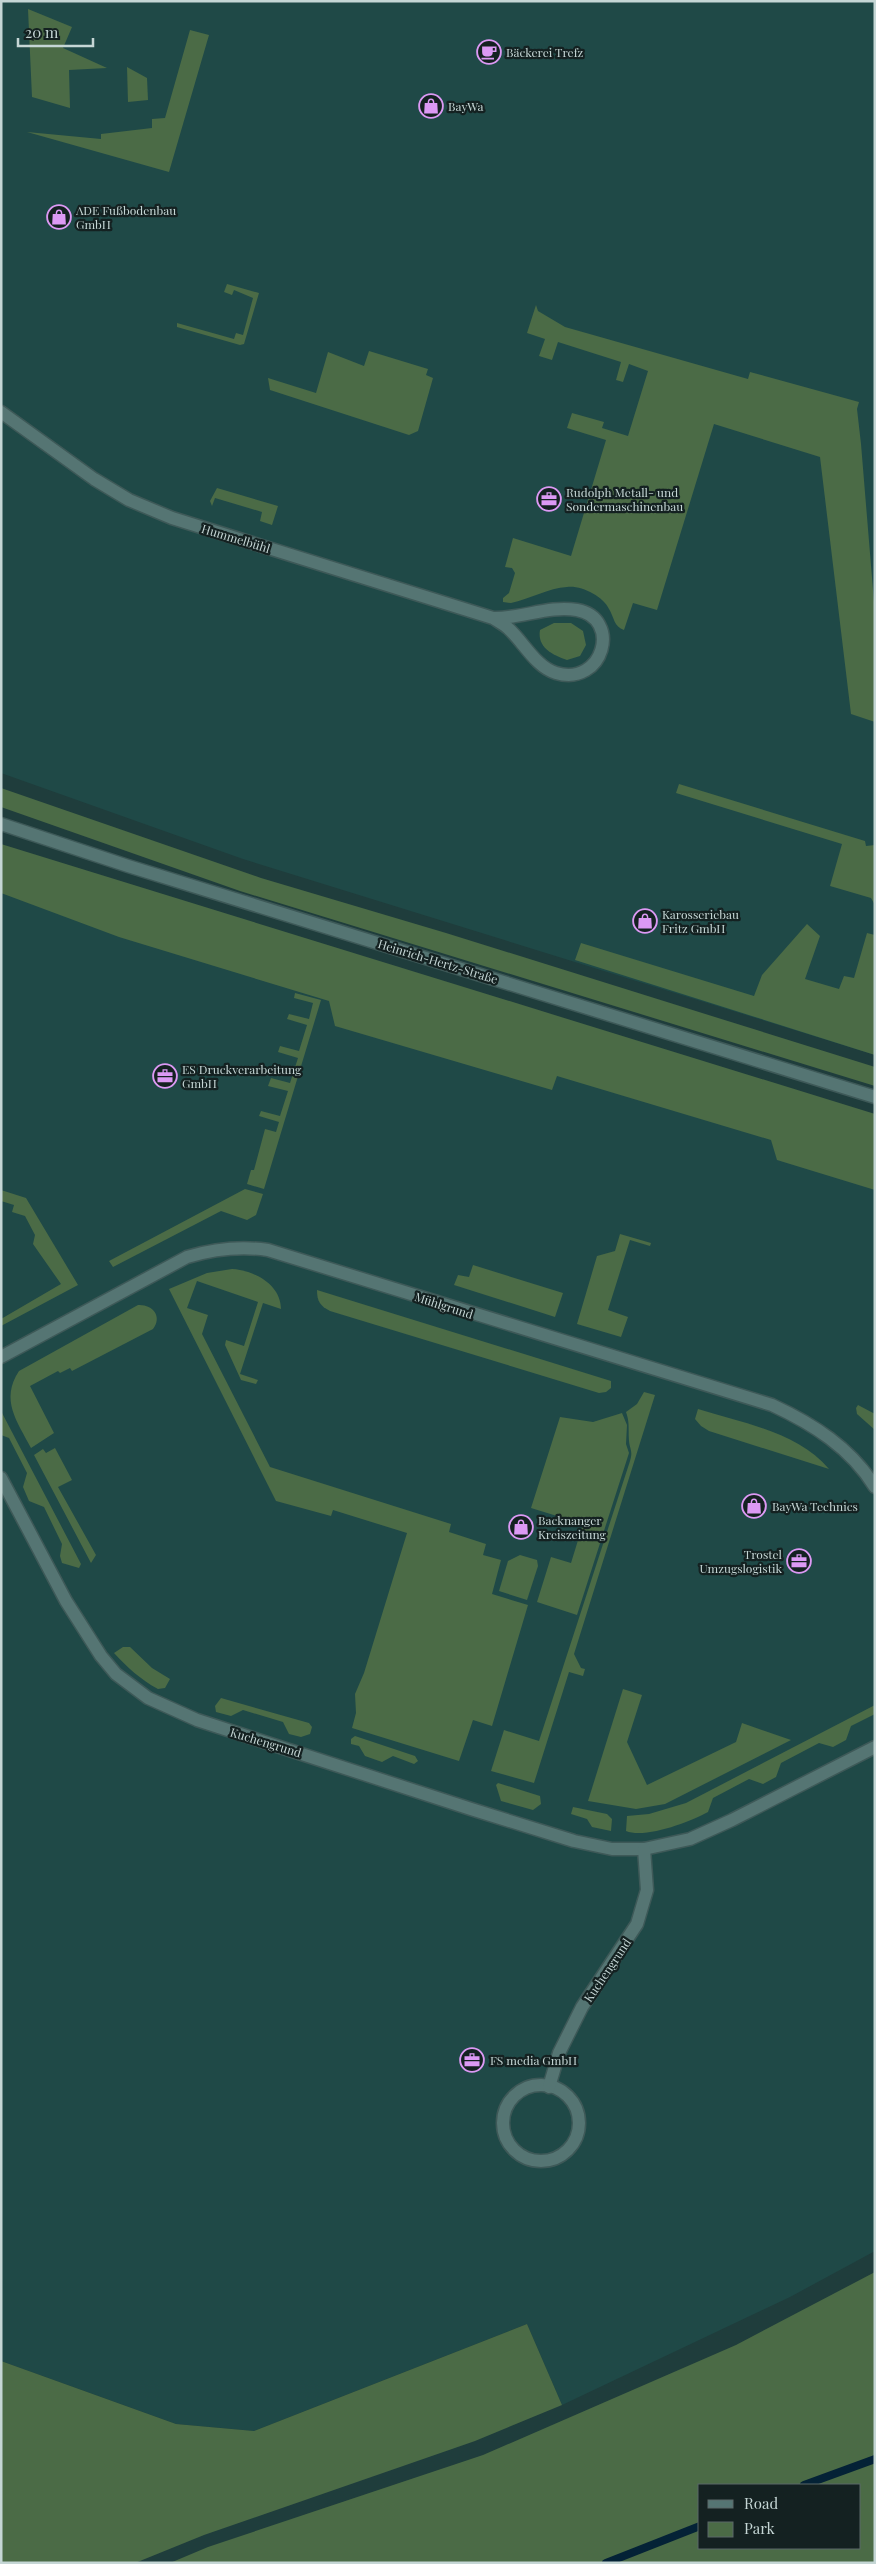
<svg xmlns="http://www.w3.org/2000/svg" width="876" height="2564" font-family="'Playfair Display',serif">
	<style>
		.built { fill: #1f4947 }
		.green { fill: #4b6b46; fill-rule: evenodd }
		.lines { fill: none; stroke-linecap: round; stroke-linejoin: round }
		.stream { stroke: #042236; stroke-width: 8 }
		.street-casing { stroke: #3e5958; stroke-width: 15 }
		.secondary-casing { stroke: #3e5958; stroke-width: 15 }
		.street { stroke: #557573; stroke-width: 12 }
		.secondary { stroke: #557573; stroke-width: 12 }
		.labels { text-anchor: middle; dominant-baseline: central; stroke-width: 4.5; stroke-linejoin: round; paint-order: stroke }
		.poi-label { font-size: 12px; fill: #c5d6d5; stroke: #142121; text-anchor: start }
		.street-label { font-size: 12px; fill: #c5d6d5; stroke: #142121 }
	</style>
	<rect width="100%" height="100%" fill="#1f3d3c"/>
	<!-- built -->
	<g class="built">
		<path d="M 1,1 L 875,1 L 875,1055 L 243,859 L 1,773 Z"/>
		<path d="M 1,872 L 875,1154 L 875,2251 L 790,2297 L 562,2405 L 527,2324 L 254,2431 L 176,2424 L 1,2361 Z"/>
	</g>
	<!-- green -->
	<g class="green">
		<path d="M 28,9 L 72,27 L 63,48 L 107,68 L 69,70 L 70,108 L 32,97 Z"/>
		<path d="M 190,30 L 209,35 L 169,172 L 27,132 L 101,139 L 101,134 L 152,128 L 152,119 L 165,118 Z"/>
		<path d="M 127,67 L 147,78 L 148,100 L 128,102 Z"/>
		<path d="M 227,284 L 259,293 L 244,344 L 240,345 L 177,327 L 177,323 L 234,339 L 236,333 L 243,335 L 253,298 L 234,290 L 232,295 L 224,292 Z"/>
		<path d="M 536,305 L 538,311 L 565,327 L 748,379 L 750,372 L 859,402 L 857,409 L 861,444 L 875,614 L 875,722 L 851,714 L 820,457 L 714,424 L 657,610 L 633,603 L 624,630 C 614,627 614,617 609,609 C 603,596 581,585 567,587 C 549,588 529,599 511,603 L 503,602 L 503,598 L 509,593 L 515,573 L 512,568 L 505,567 L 513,538 L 571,556 L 606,440 L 567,428 L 572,413 L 604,422 L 602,428 L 628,436 L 648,371 L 629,364 L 623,382 L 616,380 L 621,362 L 558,342 L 552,360 L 539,356 L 545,339 L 527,333 Z"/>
		<path d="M 369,351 L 428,369 L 426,375 L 433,378 L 418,431 L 409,435 L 270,390 L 268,378 L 316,393 L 328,352 L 364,366 Z"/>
		<path d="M 217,488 L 278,506 L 272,525 L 260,521 L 262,512 L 215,498 L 212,506 L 210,501 Z"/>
		<path d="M 554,623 L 571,623 L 583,631 L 586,645 L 580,656 L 567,660 C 552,655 537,647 540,630 Z"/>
		<path d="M 679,784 L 865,841 L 866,846 L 875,845 L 875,905 L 871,898 L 830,886 L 842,844 L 676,793 Z"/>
		<path d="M 1,788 L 261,878 L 446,933 L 875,1067 L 875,1086 L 240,891 L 1,807 Z"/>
		<path d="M 1,844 L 875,1114 L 875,1190 L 777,1160 L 771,1140 L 557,1076 L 552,1090 L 335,1026 L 329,1001 L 119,937 L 1,893 Z"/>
		<path d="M 807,924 L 820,936 L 805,979 L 839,989 L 844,976 L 854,978 L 867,933 L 875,935 L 875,1055 L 575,960 L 581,943 L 754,996 L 762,975 Z"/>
		<path d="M 295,993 L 321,1000 L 264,1189 L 247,1184 L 251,1170 L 254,1170 L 265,1129 L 276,1132 L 279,1122 L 259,1116 L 261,1111 L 280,1116 L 288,1091 L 268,1086 L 271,1078 L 290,1083 L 298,1058 L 278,1052 L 280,1046 L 299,1051 L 307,1025 L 287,1019 L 289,1014 L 309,1019 L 313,1003 L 294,998 Z"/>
		<path d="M 245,1189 L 263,1194 L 256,1215 L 247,1220 L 221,1211 L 113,1267 L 109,1261 Z"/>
		<path d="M 1,1190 L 26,1198 L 78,1285 L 1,1326 L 1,1319 L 61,1284 L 33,1244 L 35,1235 L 25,1216 L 12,1212 L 14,1205 L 1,1201 Z"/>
		<path d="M 620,1234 L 651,1243 L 650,1246 L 630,1240 L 608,1310 L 628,1317 L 621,1337 L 577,1324 L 597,1256 L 615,1251 Z"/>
		<path d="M 473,1265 L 563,1293 L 555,1317 L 454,1285 L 458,1275 L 469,1277 Z"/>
		<path d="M 232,1269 C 253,1270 281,1284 281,1309 L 263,1303 L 240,1374 L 258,1380 L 256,1384 L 241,1380 L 225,1345 L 226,1340 L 244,1346 L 258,1302 L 197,1281 L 187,1308 L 208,1315 L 202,1334 L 270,1467 L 451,1524 L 449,1532 L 486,1544 L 483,1555 L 501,1560 L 492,1594 L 528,1605 L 492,1726 L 473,1720 L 459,1761 L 352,1728 L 356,1713 L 355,1694 L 364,1673 L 407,1533 L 333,1510 L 331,1516 L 276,1501 L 169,1289 L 207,1273 Z"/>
		<path d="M 317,1290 L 611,1381 L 611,1388 L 606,1392 L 599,1393 L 330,1311 C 320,1306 317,1301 317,1290 Z"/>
		<path d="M 138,1305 C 152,1304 163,1316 153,1329 L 72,1371 L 70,1368 L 60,1373 L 58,1371 L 30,1386 L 54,1433 L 31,1448 C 17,1421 0,1400 19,1371 Z"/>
		<path d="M 644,1392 L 655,1395 L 574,1654 L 581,1668 L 585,1669 L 583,1676 L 569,1672 L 534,1783 L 491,1771 L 504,1730 L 539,1741 L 630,1461 C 633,1451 630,1450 629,1441 C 628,1430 630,1423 626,1412 L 637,1404 Z"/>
		<path d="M 858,1405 L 875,1414 L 875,1430 L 857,1414 L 856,1408 Z"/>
		<path d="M 698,1409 C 743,1423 798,1432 829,1469 L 709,1431 L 701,1426 L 695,1419 Z"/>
		<path d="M 1,1411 L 81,1564 L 79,1568 L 62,1563 L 60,1556 L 62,1544 L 44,1507 L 29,1501 L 23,1487 L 27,1473 L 9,1438 L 1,1435 Z"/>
		<path d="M 622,1413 L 627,1425 L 626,1444 L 629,1453 L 577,1615 L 537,1602 L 551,1557 L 571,1563 L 583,1524 L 531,1508 L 560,1417 L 593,1422 Z"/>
		<path d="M 55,1448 L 72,1480 L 58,1487 L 96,1555 L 91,1563 L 34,1455 L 43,1449 L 46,1453 Z"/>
		<path d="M 520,1555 L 537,1560 L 538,1566 L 527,1600 L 499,1591 L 508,1561 Z"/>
		<path d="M 123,1647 L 130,1647 L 152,1668 L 170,1679 L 165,1688 L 158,1689 C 141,1680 127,1667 114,1653 Z"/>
		<path d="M 623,1689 L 642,1695 L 627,1742 L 647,1785 L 736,1742 L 742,1723 L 791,1740 L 665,1804 L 636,1809 L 588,1801 Z"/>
		<path d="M 221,1698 L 309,1723 L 312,1727 L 310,1734 L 301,1737 L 289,1734 L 283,1722 L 243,1710 L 231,1716 L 216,1712 L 215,1706 Z"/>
		<path d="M 875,1705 L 875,1714 L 851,1726 L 846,1740 L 833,1747 L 819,1743 L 781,1763 L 776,1777 L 763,1784 L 749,1779 L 713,1798 L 708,1812 C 690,1822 645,1839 626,1831 L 627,1816 L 649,1814 L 686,1803 Z"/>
		<path d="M 355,1736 L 415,1756 L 418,1761 L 414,1764 L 393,1756 L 382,1762 L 365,1756 L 359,1746 L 351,1744 L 351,1739 Z"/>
		<path d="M 498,1783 L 540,1796 L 541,1804 L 533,1810 L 501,1801 L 496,1785 Z"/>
		<path d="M 573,1807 L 607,1814 L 612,1819 L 611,1831 L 592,1827 L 587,1819 L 571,1814 Z"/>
		<path d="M 875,2272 L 875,2563 L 170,2563 L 208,2547 L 483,2455 L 736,2345 ZM 700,2485 L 860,2485 L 860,2548 L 700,2548 Z"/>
		<path d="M 527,2324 L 562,2405 L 475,2441 L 204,2535 L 135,2563 L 1,2563 L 1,2361 L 176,2424 L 254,2431 Z"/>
	</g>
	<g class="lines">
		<!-- stream -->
		<g class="stream">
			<path d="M 804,2485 L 875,2459"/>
			<path d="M 606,2563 L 700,2526"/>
		</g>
		<!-- street casing -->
		<g class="street-casing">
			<g id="street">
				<path d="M 1,412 L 94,479 L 129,500 L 172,518 L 493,618 C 521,619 549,605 577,610 C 622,618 604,687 556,673 C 536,667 524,643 509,629 C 505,625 499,622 493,618"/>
				<path d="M 1,1357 L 187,1257 C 214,1249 240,1246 268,1250 L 772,1405 C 813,1424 851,1448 875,1487"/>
				<path d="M 1,1478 L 66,1601 L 101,1656 L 116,1674 L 148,1698 L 197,1720 L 471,1809 L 574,1841 L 612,1849 L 644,1849 L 690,1839 L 732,1820 L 875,1747"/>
				<circle cx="541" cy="2123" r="38"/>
				<path d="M 549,2087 L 559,2053 L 582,2007 L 637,1924 L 647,1890 L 644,1849"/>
			</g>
		</g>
		<!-- secondary casing -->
		<g class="secondary-casing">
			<path id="secondary" d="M 1,824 L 128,866 L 875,1097"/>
		</g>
		<!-- street -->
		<use href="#street" class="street"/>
		<!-- secondary -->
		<use href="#secondary" class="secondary"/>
	</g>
	<!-- icons -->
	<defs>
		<g id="cafe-ring" transform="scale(1.25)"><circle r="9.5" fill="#142121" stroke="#dc99f4" stroke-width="1.5"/><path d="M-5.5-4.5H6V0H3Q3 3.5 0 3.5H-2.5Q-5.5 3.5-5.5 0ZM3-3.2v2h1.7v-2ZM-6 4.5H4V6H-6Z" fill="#dc99f4"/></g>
		<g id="shop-ring" transform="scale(1.25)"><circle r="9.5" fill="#142121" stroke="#dc99f4" stroke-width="1.5"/><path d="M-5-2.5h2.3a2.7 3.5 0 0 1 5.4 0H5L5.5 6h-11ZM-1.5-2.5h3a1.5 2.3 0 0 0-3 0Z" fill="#dc99f4"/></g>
		<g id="office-ring" transform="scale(1.25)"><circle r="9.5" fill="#142121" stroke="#dc99f4" stroke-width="1.5"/><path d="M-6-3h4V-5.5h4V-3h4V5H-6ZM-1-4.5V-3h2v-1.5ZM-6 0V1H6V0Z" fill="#dc99f4"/></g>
	</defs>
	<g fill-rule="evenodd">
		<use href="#cafe-ring" x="489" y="52"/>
		<use href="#shop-ring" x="431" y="106"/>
		<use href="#shop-ring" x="59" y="217"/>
		<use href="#office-ring" x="549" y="499"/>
		<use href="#shop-ring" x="645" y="921"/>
		<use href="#office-ring" x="165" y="1076"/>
		<use href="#shop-ring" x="754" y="1506"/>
		<use href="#shop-ring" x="521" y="1527"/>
		<use href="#office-ring" x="799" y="1561"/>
		<use href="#office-ring" x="472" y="2060"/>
	</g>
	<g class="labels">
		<!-- poi labels -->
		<g class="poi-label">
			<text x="506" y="52">Bäckerei Trefz</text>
			<text x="448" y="106">BayWa</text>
			<text x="76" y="210">ADE Fußbodenbau<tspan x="76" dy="14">GmbH</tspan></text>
			<text x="566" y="492">Rudolph Metall- und<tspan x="566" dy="14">Sondermaschinenbau</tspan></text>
			<text x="662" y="914">Karosseriebau<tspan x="662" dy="14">Fritz GmbH</tspan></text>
			<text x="182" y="1069">ES Druckverarbeitung<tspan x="182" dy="14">GmbH</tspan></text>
			<text x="772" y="1506">BayWa Technics</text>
			<text x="538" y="1520">Backnanger<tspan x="538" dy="14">Kreiszeitung</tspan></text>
			<text x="782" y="1554" text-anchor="end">Trostel<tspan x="782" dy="14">Umzugslogistik</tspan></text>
			<text x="490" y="2060">FS media GmbH</text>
		</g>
		<!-- street labels -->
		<g class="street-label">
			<text transform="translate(236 538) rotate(17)">Hummelbühl</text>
			<text transform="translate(438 961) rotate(17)">Heinrich-Hertz-Straße</text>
			<text transform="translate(444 1305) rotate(18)">Mühlgrund</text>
			<text transform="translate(266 1742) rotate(17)">Kuchengrund</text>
			<text transform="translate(607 1970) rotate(-56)">Kuchengrund</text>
		</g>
	</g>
	<!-- border -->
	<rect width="876" height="2564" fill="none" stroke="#c5d6d5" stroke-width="5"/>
	<!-- legend -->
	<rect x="698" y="2484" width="162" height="65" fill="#142121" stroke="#5b6969"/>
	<rect x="708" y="2500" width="25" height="8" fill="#557573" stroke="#5b6969"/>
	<text x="744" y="2509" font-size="15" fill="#c5d6d5">Road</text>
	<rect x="708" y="2522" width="25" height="15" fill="#4b6b46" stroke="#5b6969"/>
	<text x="744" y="2534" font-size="15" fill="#c5d6d5">Park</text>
	<!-- scale -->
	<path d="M18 38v8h75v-8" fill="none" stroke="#c5d6d5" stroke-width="2.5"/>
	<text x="25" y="38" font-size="15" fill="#c5d6d5" stroke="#142121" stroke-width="4" paint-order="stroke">20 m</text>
</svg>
